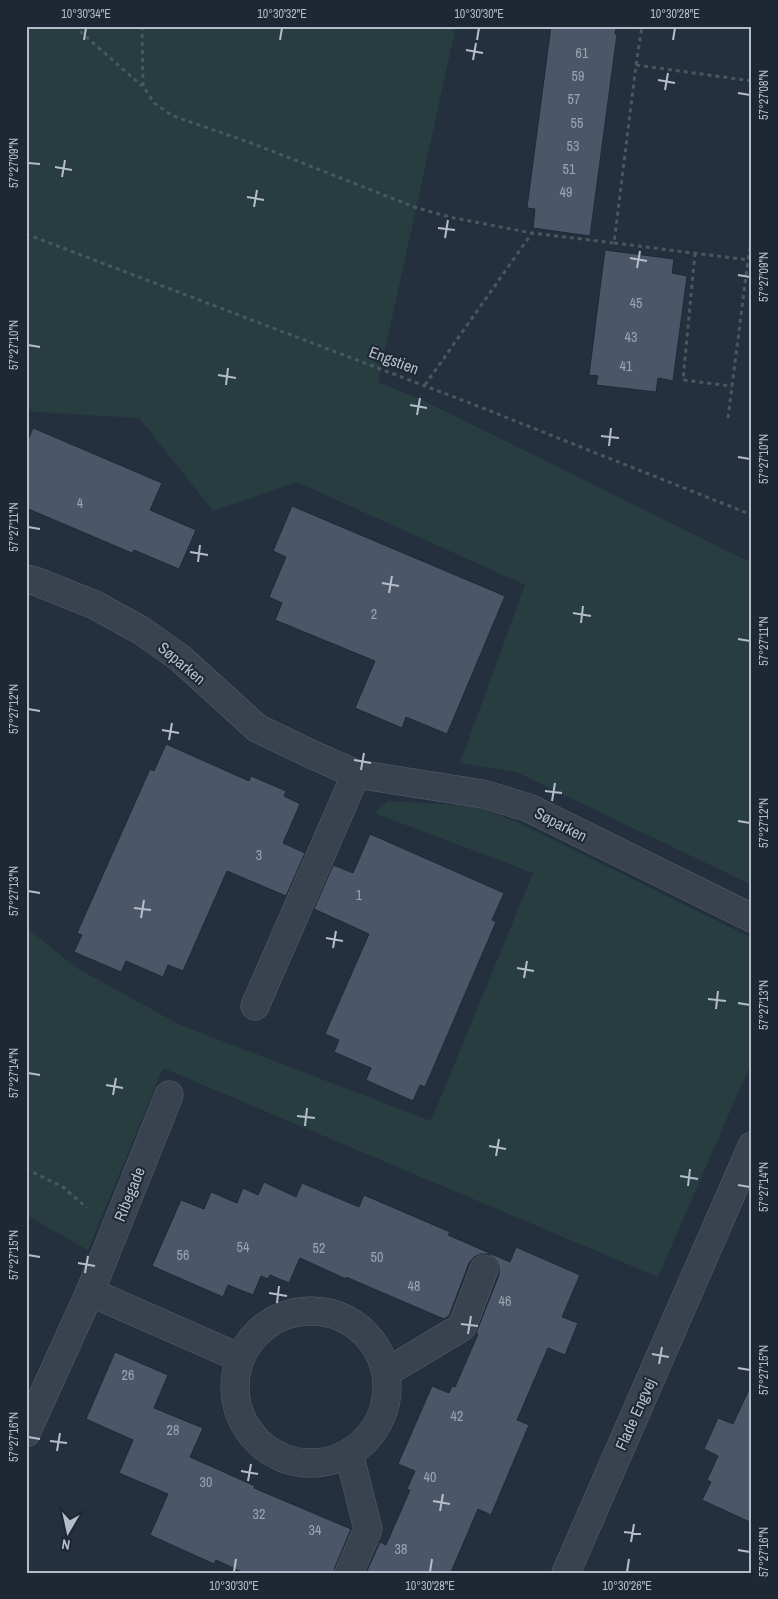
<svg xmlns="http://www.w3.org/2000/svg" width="778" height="1599" font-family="'Archivo Narrow',sans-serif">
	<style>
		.green { fill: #273d40 }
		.building { fill: #4b5768; stroke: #202936 }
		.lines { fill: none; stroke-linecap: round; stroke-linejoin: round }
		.minor-casing { stroke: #57606d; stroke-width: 29 }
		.path { stroke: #455a5d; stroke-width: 3; stroke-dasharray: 4 4; stroke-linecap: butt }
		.minor { stroke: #39424f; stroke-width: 28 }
		.ticks { fill: none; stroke: #b6bdca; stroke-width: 2 }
		.labels { text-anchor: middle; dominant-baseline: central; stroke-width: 4; stroke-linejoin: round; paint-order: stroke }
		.number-label { font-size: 14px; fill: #9ba4b2 }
		.street-label { font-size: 16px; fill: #b6bdca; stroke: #1e2734 }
		.neatline { fill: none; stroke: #b6bdca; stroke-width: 2 }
		.ticks-label { font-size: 12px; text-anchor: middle; fill: #b6bdca }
	</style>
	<rect width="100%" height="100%" fill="#25303f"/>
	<!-- green -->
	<g class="green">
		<path d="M 26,26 L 456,26 L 378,382 L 422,400 L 752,563 L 752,885 L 516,772 L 460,763 L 525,585 L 297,482 L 213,511 L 139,418 L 35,412 L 26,407 Z"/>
		<path d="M 388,801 L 475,806 L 519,823 L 752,938 L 752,1061 L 658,1277 L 163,1068 L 88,1250 L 26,1215 L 26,927 L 75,967 L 180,1025 L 431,1121 L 533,873 L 374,813 Z"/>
	</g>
	<!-- building -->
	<g class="building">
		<path d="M 551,26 L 616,26 L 615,34 L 617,34 L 590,236 L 533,228 L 535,209 L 527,208 Z"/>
		<path d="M 605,250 L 674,259 L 672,273 L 687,276 L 673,381 L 658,378 L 656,392 L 596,385 L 598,376 L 589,375 Z"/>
		<path d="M 33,428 L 162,483 L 150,510 L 196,530 L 179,569 L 134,550 L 132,553 L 26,508 L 26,445 Z"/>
		<path d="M 292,506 L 505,596 L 447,734 L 406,717 L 402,728 L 355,708 L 375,661 L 275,620 L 282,603 L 269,597 L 286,557 L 273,551 Z"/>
		<path d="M 166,744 L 249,781 L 251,776 L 286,791 L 284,796 L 300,804 L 283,843 L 305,853 L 286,896 L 227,871 L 183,971 L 168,965 L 163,977 L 126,961 L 121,972 L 74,952 L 82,935 L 77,933 L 150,769 L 154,771 Z"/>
		<path d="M 370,834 L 504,893 L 492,920 L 496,922 L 450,1029 L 425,1087 L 420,1085 L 413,1101 L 366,1080 L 371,1068 L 334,1052 L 339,1040 L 325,1034 L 369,934 L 314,909 L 333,865 L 353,873 Z"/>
		<path d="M 264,1182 L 296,1197 L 302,1183 L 359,1207 L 364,1195 L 450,1232 L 448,1235 L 510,1262 L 516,1247 L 580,1275 L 562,1317 L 578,1323 L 565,1355 L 548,1348 L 517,1420 L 529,1425 L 491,1515 L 478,1509 L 451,1572 L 452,1573 L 366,1573 L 380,1542 L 386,1545 L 410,1490 L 407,1489 L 415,1471 L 398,1464 L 432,1386 L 449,1393 L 452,1386 L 455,1387 L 478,1334 L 476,1333 L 499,1275 L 499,1267 L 496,1260 L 489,1254 L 481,1254 L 474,1257 L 469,1263 L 449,1316 L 444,1319 L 346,1277 L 346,1279 L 300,1258 L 289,1283 L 270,1275 L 268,1279 L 261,1276 L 253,1295 L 228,1285 L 223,1297 L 152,1266 L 181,1200 L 204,1209 L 211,1192 L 237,1203 L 243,1188 L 258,1195 Z"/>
		<path d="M 115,1352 L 168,1375 L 154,1408 L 203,1428 L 190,1457 L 255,1486 L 254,1488 L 351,1529 L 335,1567 L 334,1573 L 244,1573 L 216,1560 L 214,1564 L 150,1535 L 168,1494 L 119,1473 L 133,1440 L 86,1419 Z"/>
		<path d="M 752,1383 L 752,1523 L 702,1500 L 711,1482 L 707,1480 L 718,1456 L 704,1449 L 718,1418 L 733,1424 Z"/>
	</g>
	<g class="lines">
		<!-- minor casing -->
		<g class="minor-casing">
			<g id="minor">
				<path d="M 26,579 L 35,581 L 95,605 L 142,631 L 180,658 L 257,728 L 313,755 L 356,774 L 483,794 L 529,808 L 752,918"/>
				<path d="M 255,1006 L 356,774"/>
				<path d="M 90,1292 L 240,1358"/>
				<circle cx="311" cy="1387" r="76"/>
				<path d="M 387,1372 L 462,1327 L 484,1269"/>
				<path d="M 26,1433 L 90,1292 L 169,1095"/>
				<path d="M 349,1573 L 368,1529 L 349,1453"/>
				<path d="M 566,1573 L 752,1146"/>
			</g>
		</g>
		<!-- path -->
		<g class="path">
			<path d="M 74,26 L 142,86"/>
			<path d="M 142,26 L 143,86 L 154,103 L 173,116 L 254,144 L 417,208 L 454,218 L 532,233"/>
			<path d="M 636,65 L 642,26"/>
			<path d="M 26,234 L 475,405 L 752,515"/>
			<path d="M 614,243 L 748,260 L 752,233"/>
			<path d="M 695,253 L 683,380 L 732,386"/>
			<path d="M 425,385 L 532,233 L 614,243 L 636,65 L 752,81"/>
			<path d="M 728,418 L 748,260"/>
			<path d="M 26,1169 L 63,1187 L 87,1208"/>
		</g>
		<!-- minor -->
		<use href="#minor" class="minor"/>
	</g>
	<!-- ticks -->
	<path class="ticks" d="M 84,40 L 86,28M 280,40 L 282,28M 477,40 L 479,28M 673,40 L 675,28M 466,50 L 483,53M 473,60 L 476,43M 658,80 L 675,83M 665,90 L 668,73M 738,93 L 750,95M 28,163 L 40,164M 55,167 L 72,170M 62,177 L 65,160M 247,197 L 264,200M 254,207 L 257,190M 438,228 L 455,230M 445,238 L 448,220M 630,258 L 647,261M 637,268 L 640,251M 738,275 L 750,277M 28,345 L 40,347M 218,375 L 236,378M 226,385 L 228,368M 410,405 L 427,408M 417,415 L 420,398M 601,436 L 619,438M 609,446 L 611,428M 738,457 L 750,459M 28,527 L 40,529M 190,552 L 208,555M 198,562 L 200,545M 382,583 L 399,586M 389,593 L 392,576M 573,613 L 591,616M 581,623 L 583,606M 738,639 L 750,641M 28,709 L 40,711M 162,730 L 179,733M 169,740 L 172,723M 354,760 L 371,763M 361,770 L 364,753M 545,791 L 562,793M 552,801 L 555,783M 738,821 L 750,823M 28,891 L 40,893M 134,908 L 151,910M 141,918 L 144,900M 326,938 L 343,941M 333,948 L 336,931M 517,968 L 534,971M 524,978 L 527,961M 708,999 L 726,1001M 738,1003 L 750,1005M 716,1009 L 718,991M 28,1073 L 40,1075M 106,1085 L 123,1088M 113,1095 L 116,1078M 297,1116 L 315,1118M 305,1126 L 307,1108M 489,1146 L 506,1149M 496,1156 L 499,1139M 680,1176 L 698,1179M 738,1185 L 750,1187M 688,1186 L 690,1169M 28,1255 L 40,1257M 78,1263 L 95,1266M 85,1273 L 88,1256M 269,1293 L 287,1296M 277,1303 L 279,1286M 461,1324 L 478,1326M 468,1334 L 471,1316M 652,1354 L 669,1357M 659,1364 L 662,1347M 738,1368 L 750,1370M 28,1437 L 40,1439M 50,1441 L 67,1443M 57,1451 L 60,1433M 241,1471 L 258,1474M 248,1481 L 251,1464M 433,1501 L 450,1504M 440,1511 L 443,1494M 624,1532 L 641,1534M 631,1542 L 634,1524M 738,1550 L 750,1552M 234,1572 L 236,1559M 430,1572 L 432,1559M 627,1572 L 629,1559"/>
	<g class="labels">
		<!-- number labels -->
		<g class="number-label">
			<text x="582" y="53">61</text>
			<text x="578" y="76">59</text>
			<text x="574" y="99">57</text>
			<text x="577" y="123">55</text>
			<text x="573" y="146">53</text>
			<text x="569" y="169">51</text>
			<text x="566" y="192">49</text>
			<text x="636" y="303">45</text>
			<text x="631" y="337">43</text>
			<text x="626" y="366">41</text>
			<text x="80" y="503">4</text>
			<text x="374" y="614">2</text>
			<text x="259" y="855">3</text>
			<text x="359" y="895">1</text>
			<text x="243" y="1247">54</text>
			<text x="319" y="1248">52</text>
			<text x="183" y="1255">56</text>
			<text x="377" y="1257">50</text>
			<text x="414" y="1286">48</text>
			<text x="505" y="1301">46</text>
			<text x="128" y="1375">26</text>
			<text x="457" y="1416">42</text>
			<text x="173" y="1430">28</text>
			<text x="430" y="1477">40</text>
			<text x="206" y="1482">30</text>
			<text x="259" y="1514">32</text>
			<text x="315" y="1530">34</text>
			<text x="401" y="1549">38</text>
		</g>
		<!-- street labels -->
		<g class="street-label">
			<text transform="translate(394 360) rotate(21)">Engstien</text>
			<text transform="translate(182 663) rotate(40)">Søparken</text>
			<text transform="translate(561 824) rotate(27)">Søparken</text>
			<text transform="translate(129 1194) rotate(-68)">Ribegade</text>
			<text transform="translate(635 1414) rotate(-66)">Flade Engvej</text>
		</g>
	</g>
	<!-- border -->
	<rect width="778" height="1599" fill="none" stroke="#1e2734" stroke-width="55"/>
	<!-- north arrow -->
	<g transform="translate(68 1532) rotate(189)" stroke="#1e2734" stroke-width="4" paint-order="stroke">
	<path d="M0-4L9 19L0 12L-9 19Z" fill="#b6bdca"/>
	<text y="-8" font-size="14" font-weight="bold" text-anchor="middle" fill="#b6bdca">N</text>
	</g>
	<rect x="28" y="28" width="722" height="1544" class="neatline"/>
	<g class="ticks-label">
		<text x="86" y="18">10°30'34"E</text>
		<text x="282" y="18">10°30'32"E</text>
		<text x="479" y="18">10°30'30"E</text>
		<text x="675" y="18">10°30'28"E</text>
		<text transform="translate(764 95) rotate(-90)" y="4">57°27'08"N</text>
		<text transform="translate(14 163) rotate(-90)" y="4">57°27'09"N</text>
		<text transform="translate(764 277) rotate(-90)" y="4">57°27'09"N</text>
		<text transform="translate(14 345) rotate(-90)" y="4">57°27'10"N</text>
		<text transform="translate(764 459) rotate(-90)" y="4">57°27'10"N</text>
		<text transform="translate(14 527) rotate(-90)" y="4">57°27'11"N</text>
		<text transform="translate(764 641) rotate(-90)" y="4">57°27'11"N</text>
		<text transform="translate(14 709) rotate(-90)" y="4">57°27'12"N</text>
		<text transform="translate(764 823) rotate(-90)" y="4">57°27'12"N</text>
		<text transform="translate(14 891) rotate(-90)" y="4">57°27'13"N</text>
		<text transform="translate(764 1005) rotate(-90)" y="4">57°27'13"N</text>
		<text transform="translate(14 1073) rotate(-90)" y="4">57°27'14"N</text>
		<text transform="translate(764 1187) rotate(-90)" y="4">57°27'14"N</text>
		<text transform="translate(14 1255) rotate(-90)" y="4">57°27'15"N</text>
		<text transform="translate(764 1370) rotate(-90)" y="4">57°27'15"N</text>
		<text transform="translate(14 1437) rotate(-90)" y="4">57°27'16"N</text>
		<text transform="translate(764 1552) rotate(-90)" y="4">57°27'16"N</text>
		<text x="234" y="1590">10°30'30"E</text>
		<text x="430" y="1590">10°30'28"E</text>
		<text x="627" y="1590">10°30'26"E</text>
	</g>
</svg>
